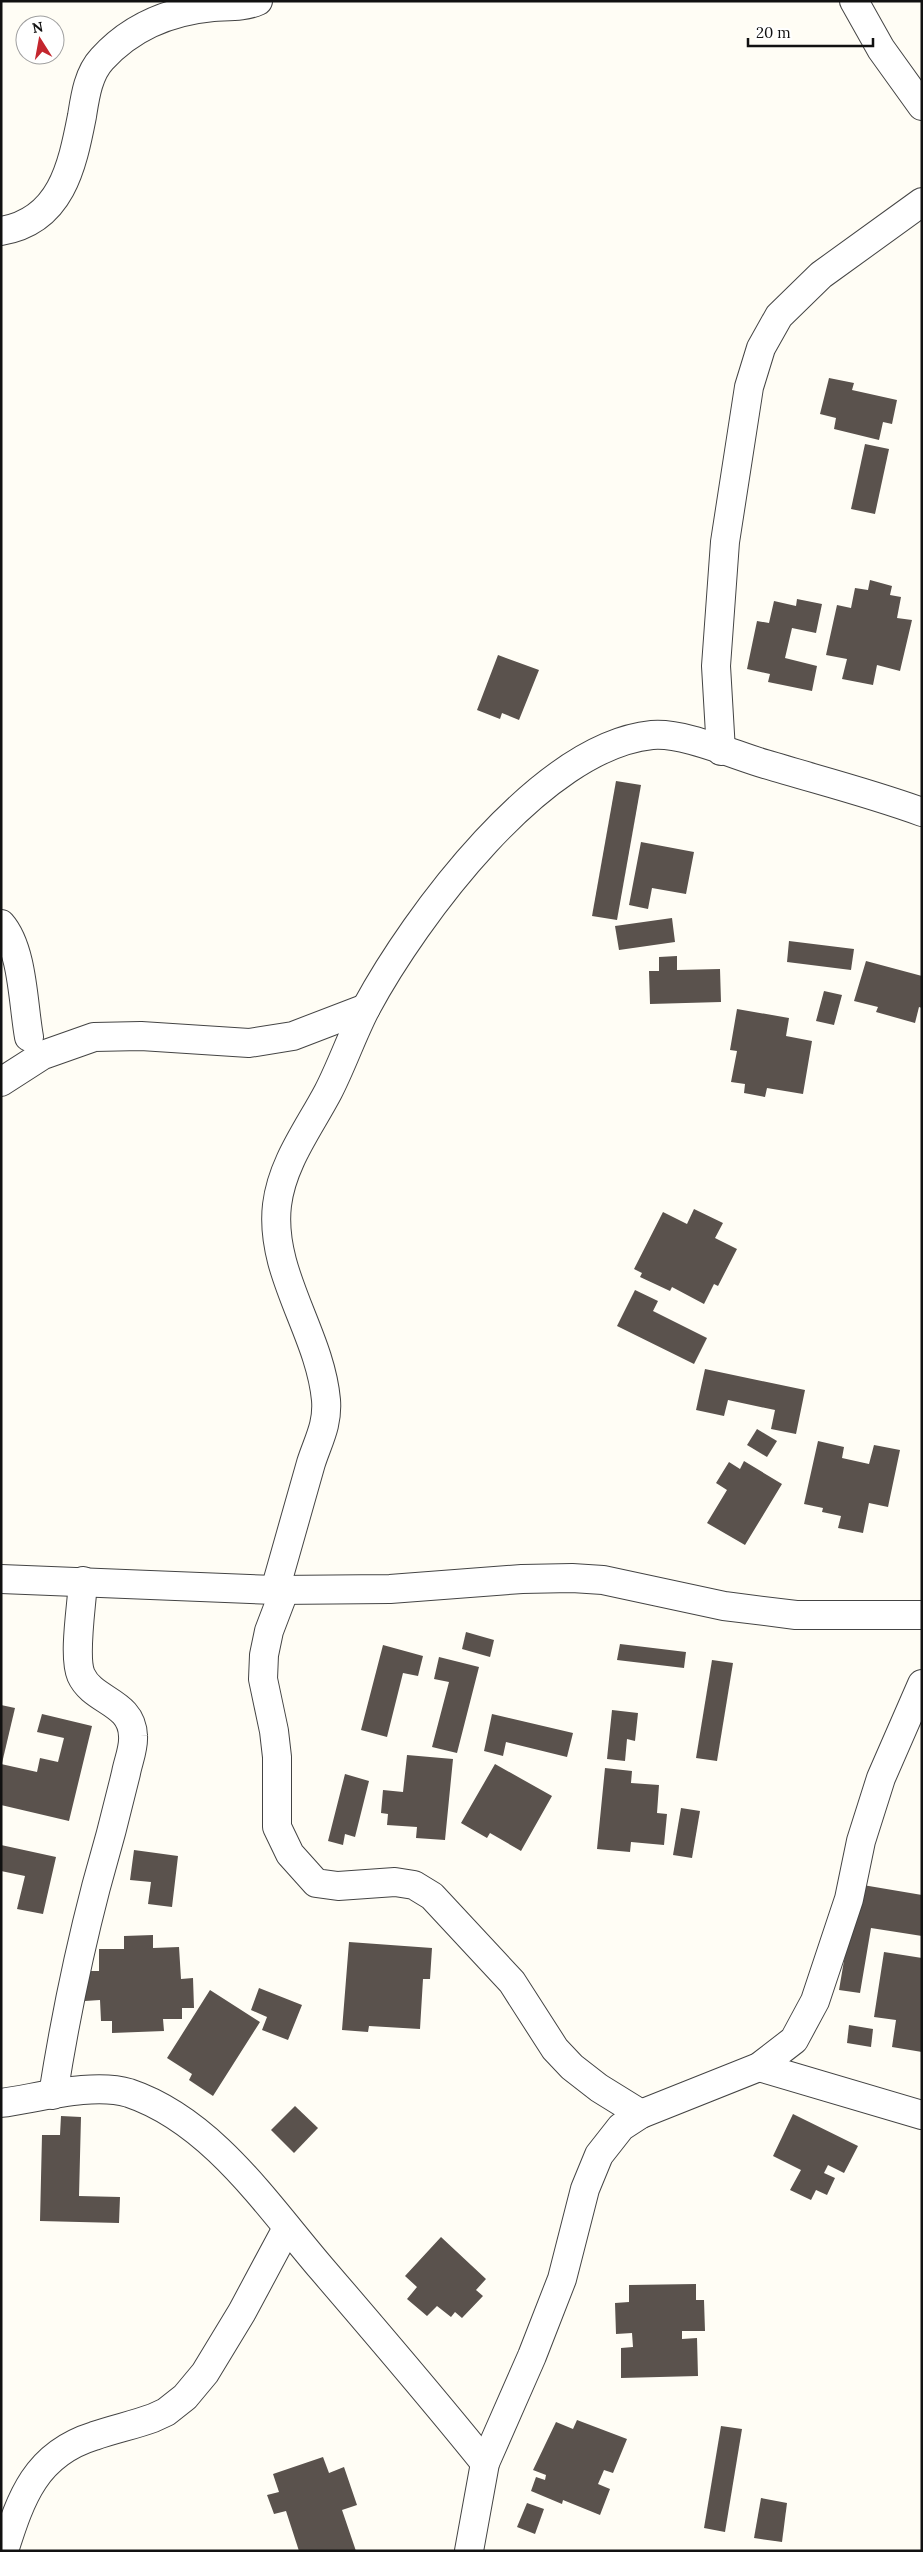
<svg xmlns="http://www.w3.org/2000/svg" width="923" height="2552" font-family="Lora,serif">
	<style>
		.building { fill: #5a524d }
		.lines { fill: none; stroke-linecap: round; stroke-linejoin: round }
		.street-casing { stroke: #444; stroke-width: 30 }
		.street { stroke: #fff; stroke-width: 28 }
	</style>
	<rect width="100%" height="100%" fill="#fffdf5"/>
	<!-- building -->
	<g class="building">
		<path d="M 829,378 L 854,383 L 852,390 L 897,400 L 892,424 L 883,422 L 879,440 L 834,429 L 836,418 L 820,414 Z"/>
		<path d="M 865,444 L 889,449 L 875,514 L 851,509 Z"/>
		<path d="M 870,580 L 892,586 L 890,595 L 901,597 L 897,618 L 912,620 L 900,671 L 877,665 L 873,685 L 842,679 L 847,659 L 826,655 L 837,605 L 851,608 L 855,588 L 868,590 Z"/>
		<path d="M 797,599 L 822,604 L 816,633 L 792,628 L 785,658 L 817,666 L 812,691 L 768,682 L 770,674 L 747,669 L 757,621 L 769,623 L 774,601 L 796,606 Z"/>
		<path d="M 498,655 L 539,670 L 519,720 L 502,713 L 500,719 L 477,710 Z"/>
		<path d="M 616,781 L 641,785 L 617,920 L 592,916 Z"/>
		<path d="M 641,842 L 694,852 L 686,894 L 652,888 L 648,909 L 629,905 Z"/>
		<path d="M 672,918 L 675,942 L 619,950 L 615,926 Z"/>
		<path d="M 789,941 L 854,949 L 851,970 L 787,962 Z"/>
		<path d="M 677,956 L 677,970 L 720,969 L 721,1002 L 650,1004 L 649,971 L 659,971 L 659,957 Z"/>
		<path d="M 866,961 L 922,976 L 922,1008 L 919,1007 L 915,1023 L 876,1012 L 878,1007 L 854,1001 Z"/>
		<path d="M 824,991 L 842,995 L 834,1025 L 816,1021 Z"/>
		<path d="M 737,1009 L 789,1018 L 786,1036 L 812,1041 L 803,1094 L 767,1088 L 765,1097 L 744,1093 L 745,1084 L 731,1082 L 737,1051 L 730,1050 Z"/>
		<path d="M 694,1209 L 723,1223 L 715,1238 L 737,1249 L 718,1286 L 714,1284 L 704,1304 L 672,1287 L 670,1291 L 640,1277 L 642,1273 L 634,1269 L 663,1212 L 687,1224 Z"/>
		<path d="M 635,1290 L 658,1301 L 653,1311 L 707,1338 L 694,1364 L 617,1326 Z"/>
		<path d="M 705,1369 L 805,1390 L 796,1434 L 771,1429 L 775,1410 L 728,1400 L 724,1416 L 696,1410 Z"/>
		<path d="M 757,1429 L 777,1441 L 767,1457 L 747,1445 Z"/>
		<path d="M 818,1441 L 844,1447 L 842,1458 L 869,1464 L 874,1445 L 900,1450 L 888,1507 L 869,1503 L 863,1533 L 838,1528 L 841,1516 L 822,1512 L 823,1508 L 804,1504 Z"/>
		<path d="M 744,1461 L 782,1484 L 745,1545 L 707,1523 L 727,1490 L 716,1483 L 729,1462 L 740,1469 Z"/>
		<path d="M 466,1632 L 494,1640 L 490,1657 L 462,1649 Z"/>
		<path d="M 620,1644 L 686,1652 L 684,1668 L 617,1660 Z"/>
		<path d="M 383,1645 L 423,1656 L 418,1676 L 403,1673 L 387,1737 L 361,1730 Z"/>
		<path d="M 439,1657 L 479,1667 L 457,1753 L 432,1747 L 449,1682 L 434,1679 Z"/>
		<path d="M 712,1660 L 733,1663 L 717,1761 L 696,1758 Z"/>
		<path d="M 1,1705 L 15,1708 L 2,1763 L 1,1763 Z"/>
		<path d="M 612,1710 L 638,1713 L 635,1741 L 627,1739 L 625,1761 L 607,1759 Z"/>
		<path d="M 42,1714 L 92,1726 L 69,1821 L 1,1805 L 1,1764 L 37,1772 L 40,1758 L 58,1762 L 64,1738 L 37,1732 Z"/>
		<path d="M 492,1714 L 573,1733 L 567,1757 L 506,1742 L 503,1756 L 484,1751 Z"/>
		<path d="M 407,1755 L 453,1759 L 445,1840 L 416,1838 L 417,1827 L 387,1825 L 388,1814 L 381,1813 L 383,1790 L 403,1792 Z"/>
		<path d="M 495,1764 L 552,1796 L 521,1851 L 490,1833 L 487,1838 L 461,1823 Z"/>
		<path d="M 605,1768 L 632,1771 L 631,1783 L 659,1785 L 657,1813 L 667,1814 L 664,1845 L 631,1842 L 630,1852 L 597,1849 Z"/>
		<path d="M 345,1774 L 369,1781 L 355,1837 L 345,1834 L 343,1845 L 328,1841 Z"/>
		<path d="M 681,1808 L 700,1811 L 692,1858 L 673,1855 Z"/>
		<path d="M 1,1845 L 56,1857 L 43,1914 L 17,1909 L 25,1876 L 1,1871 Z"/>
		<path d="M 134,1850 L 178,1856 L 172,1907 L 148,1904 L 151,1882 L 130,1880 Z"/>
		<path d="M 857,1884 L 922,1895 L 922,1936 L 871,1928 L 860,1993 L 839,1990 Z"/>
		<path d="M 153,1935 L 153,1948 L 179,1947 L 181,1979 L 193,1978 L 194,2008 L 182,2008 L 182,2019 L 163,2019 L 164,2031 L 112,2033 L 112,2021 L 101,2021 L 100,2000 L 85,2001 L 85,1971 L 99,1971 L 99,1949 L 124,1949 L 124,1936 Z"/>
		<path d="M 349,1942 L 432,1948 L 430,1979 L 423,1979 L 420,2029 L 369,2026 L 368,2032 L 342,2030 Z"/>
		<path d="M 884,1952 L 922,1958 L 922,2052 L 892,2047 L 896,2020 L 874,2017 Z"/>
		<path d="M 259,1988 L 302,2005 L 288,2040 L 262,2030 L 267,2017 L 251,2010 Z"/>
		<path d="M 210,1990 L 260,2022 L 213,2096 L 189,2080 L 192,2074 L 167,2058 Z"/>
		<path d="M 849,2025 L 873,2029 L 871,2047 L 847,2043 Z"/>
		<path d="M 295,2106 L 318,2128 L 294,2153 L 271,2130 Z"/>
		<path d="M 793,2114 L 858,2146 L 844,2173 L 828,2165 L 824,2173 L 835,2178 L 827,2195 L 816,2190 L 811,2200 L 790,2190 L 801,2170 L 773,2156 Z"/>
		<path d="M 61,2116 L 81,2117 L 79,2196 L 120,2197 L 119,2223 L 40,2221 L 42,2135 L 60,2135 Z"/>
		<path d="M 441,2237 L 486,2279 L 476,2290 L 483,2296 L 462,2318 L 455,2312 L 451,2317 L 437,2306 L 427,2316 L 407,2299 L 417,2287 L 405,2276 Z"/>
		<path d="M 696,2284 L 696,2300 L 704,2300 L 705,2331 L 682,2331 L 682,2339 L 697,2338 L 698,2376 L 621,2378 L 621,2348 L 633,2347 L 632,2333 L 616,2334 L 615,2303 L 629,2302 L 629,2285 Z"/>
		<path d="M 577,2420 L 627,2439 L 613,2473 L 604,2470 L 598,2484 L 610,2489 L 600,2515 L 563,2500 L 562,2504 L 531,2491 L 536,2477 L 545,2480 L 546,2475 L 533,2470 L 556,2422 L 573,2429 Z"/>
		<path d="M 721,2426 L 742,2429 L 725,2532 L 704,2528 Z"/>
		<path d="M 323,2457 L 329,2473 L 344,2467 L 357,2505 L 342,2510 L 356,2551 L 299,2551 L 286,2511 L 274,2514 L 267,2495 L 279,2492 L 273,2474 Z"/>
		<path d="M 761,2498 L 787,2503 L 782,2542 L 754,2538 Z"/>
		<path d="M 527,2503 L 544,2509 L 535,2534 L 517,2527 Z"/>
	</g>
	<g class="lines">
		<!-- street casing -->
		<g class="street-casing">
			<g id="street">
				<path d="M 854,1 L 881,49 L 922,106"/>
				<path d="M 1,231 C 61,221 72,167 82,116 C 85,97 88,74 102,59 C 131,27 170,11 213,7 C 227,6 245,7 258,1"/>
				<path d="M 721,751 L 716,666 L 725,542 L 749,387 L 761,348 L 779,316 L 821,275 L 922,202"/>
				<path d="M 1,924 C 23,949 23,1004 29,1037"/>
				<path d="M 1,1082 L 43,1055 L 94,1037 L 141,1036 L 249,1043 L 293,1036 L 366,1008"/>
				<path d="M 1,1579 L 275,1590 L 390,1589 L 522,1579 L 572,1578 L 603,1580 L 724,1606 L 796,1615 L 922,1615"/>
				<path d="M 285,1589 L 269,1631 L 264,1655 L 263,1679 L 274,1731 L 277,1757 L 277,1827 L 290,1854 L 316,1883 L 338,1886 L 395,1882 L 414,1885 L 432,1896 L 512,1982 L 555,2049 L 572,2067 L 599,2088 L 641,2114"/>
				<path d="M 275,1590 C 287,1548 299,1506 311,1463 C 318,1441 328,1425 326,1400 C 320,1333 269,1273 277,1205 C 282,1163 309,1128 328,1092 C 342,1065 352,1035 366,1008 C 415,917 541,746 652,735 C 683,732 734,755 765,764 C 818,780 870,793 922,812"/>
				<path d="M 759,2067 L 922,2115"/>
				<path d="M 53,2095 C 64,2025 78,1956 96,1887 C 107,1849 117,1811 126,1773 C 128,1762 134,1748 133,1736 C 132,1701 93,1702 81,1675 C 73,1656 82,1604 83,1581"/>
				<path d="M 1,2103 C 38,2098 93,2082 129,2093 C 212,2121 267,2205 322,2269 C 377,2333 432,2397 485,2463"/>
				<path d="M 4,2551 C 21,2497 36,2454 94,2436 C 114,2429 134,2425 153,2418 L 166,2412 L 185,2397 L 205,2373 L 242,2312 L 287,2228"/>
				<path d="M 469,2551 L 485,2463 L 532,2356 L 562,2279 L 585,2189 L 599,2155 L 621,2127 L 641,2114 L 759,2067 L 794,2040 L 815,2001 L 849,1899 L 861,1841 L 881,1778 L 922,1684"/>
			</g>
		</g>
		<!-- street -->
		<use href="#street" class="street"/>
	</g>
	<!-- border -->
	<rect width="923" height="2552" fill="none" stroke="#111111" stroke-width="5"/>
	<!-- north arrow -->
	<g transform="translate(40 40) rotate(349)"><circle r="24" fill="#ffffff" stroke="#a0a0a0"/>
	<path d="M0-4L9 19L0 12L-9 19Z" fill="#c4262e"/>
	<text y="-8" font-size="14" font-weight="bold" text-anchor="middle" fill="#111111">N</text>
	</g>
	<!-- scale -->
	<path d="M748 38v8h125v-8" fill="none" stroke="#111111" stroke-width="2.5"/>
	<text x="756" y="38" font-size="15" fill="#111111" stroke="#ffffff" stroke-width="4" paint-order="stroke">20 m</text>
</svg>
